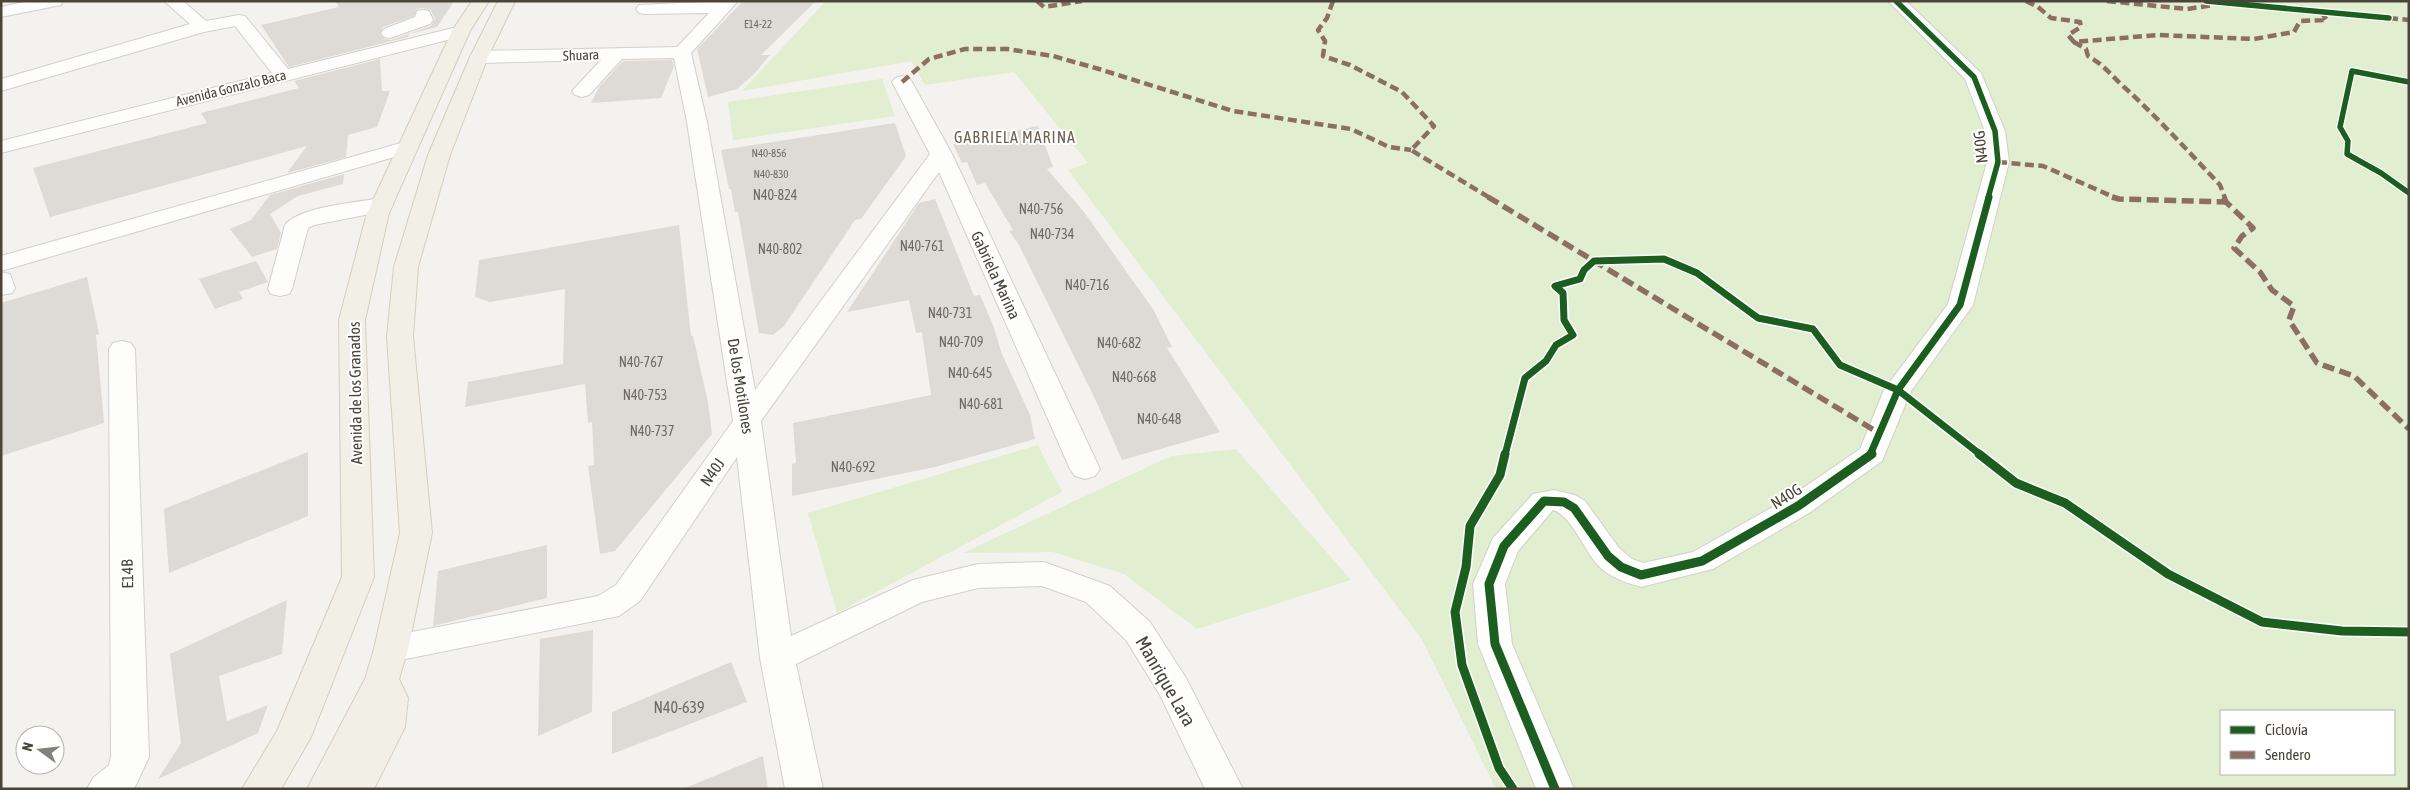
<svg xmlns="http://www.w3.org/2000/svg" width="2410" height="790" font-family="'Asap Condensed',sans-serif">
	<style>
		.green { fill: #e1eecf; fill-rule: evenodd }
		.building { fill: #dedbd6; fill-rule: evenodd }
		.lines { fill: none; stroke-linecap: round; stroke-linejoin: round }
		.minor-casing { stroke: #d2d0cb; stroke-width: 2 }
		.major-casing { stroke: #d6cebb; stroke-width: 2 }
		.minor { fill: #fdfdfc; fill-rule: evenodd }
		.major { fill: #f2efe6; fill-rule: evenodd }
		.quiet-far1 { stroke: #8d6e63; stroke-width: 4.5; stroke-dasharray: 9 4.5; stroke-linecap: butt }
		.quiet { stroke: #8d6e63; stroke-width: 5.5; stroke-dasharray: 12 5.5; stroke-linecap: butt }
		.cycleway-far2-casing { stroke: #fff; stroke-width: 8 }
		.cycleway-far1-casing { stroke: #fff; stroke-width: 10 }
		.cycleway-casing { stroke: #fff; stroke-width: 12 }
		.cycleway-far2 { stroke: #1b5e20; stroke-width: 5.5 }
		.cycleway-far1 { stroke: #1b5e20; stroke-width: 7 }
		.cycleway { stroke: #1b5e20; stroke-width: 9 }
		.labels { text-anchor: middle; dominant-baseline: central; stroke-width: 4; stroke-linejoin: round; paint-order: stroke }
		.far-number-label { font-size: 11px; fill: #706a61 }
		.far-street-label { font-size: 14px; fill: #4b4439; stroke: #fff }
		.number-label { font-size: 14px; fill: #706a61 }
		.far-quarter-label { font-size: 16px; letter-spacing: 1px; fill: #6e6250; stroke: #fff }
		.street-label { font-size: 16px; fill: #4b4439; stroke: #fff }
		.near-number-label { font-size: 16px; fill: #706a61 }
		.near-street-label { font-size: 19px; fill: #4b4439; stroke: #fff }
	</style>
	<rect width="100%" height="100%" fill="#f4f2ee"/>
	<!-- green -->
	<g class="green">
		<path d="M 826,1 L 2409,1 L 2409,789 L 1496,789 L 1421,638 L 1068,170 L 1088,163 L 1014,72 L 925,85 L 911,61 L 742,91 ZM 2221,711 L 2394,711 L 2394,774 L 2221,774 Z"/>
		<path d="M 882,79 L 895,116 L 733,140 L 728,102 Z"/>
		<path d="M 1038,445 L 1062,492 L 837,613 L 808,513 Z"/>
		<path d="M 1236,449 L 1351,580 L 1197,629 L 1124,574 L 1053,552 L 963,553 L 1171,456 Z"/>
	</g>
	<!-- building -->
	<g class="building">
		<path d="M 335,1 L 454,1 L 437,27 L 409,34 L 408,37 L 289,67 L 261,25 L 339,7 ZM 423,8 L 431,10 L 435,19 L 431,26 L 391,40 L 384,39 L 380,34 L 383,27 L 414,16 L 417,9 Z"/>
		<path d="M 743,1 L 816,1 L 761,55 L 770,55 L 754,74 L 737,89 L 708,97 L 697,49 Z"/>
		<path d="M 380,59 L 382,91 L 390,91 L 377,127 L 348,135 L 346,157 L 287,173 L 307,146 L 50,217 L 33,168 L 207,123 L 201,113 L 299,88 L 294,81 Z"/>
		<path d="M 672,60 L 674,66 L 661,98 L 591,103 L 599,87 L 623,61 Z"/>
		<path d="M 895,123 L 906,156 L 861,219 L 855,220 L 784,326 L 773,335 L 759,333 L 738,212 L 735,212 L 731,189 L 729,189 L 721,150 Z"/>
		<path d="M 1038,126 L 1053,167 L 1047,169 L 1084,212 L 1153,309 L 1172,347 L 1167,348 L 1220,432 L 1122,460 L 1096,401 L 1019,245 L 1009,231 L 1013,230 L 985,183 L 977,185 L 967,162 L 962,163 L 953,144 Z"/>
		<path d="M 344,174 L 343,184 L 298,196 L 270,214 L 281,233 L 277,249 L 252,257 L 230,229 L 251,220 L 270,195 Z"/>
		<path d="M 935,199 L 974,296 L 980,295 L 993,325 L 1002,354 L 1030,415 L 1035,439 L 935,467 L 792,496 L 792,464 L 796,463 L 793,423 L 931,395 L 922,332 L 916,333 L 909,300 L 847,312 L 919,203 Z"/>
		<path d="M 679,225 L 691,336 L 693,336 L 708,402 L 712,434 L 615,551 L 600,554 L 588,466 L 594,465 L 592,422 L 588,423 L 585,384 L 465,407 L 468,382 L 563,364 L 565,289 L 490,302 L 475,297 L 479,260 Z"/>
		<path d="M 256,261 L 268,282 L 239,292 L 243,299 L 215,309 L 199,279 Z"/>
		<path d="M 87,277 L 99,334 L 96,335 L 104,423 L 1,456 L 1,303 Z"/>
		<path d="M 308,452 L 308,516 L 169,573 L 164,509 Z"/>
		<path d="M 547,545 L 547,598 L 433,626 L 438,571 Z"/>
		<path d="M 287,600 L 282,654 L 219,676 L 227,721 L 268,705 L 258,733 L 158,779 L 181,743 L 170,654 Z"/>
		<path d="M 593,630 L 592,712 L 538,736 L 540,639 Z"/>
		<path d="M 731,662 L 747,702 L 612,754 L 612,712 Z"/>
		<path d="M 763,756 L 768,789 L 685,789 L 685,788 Z"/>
	</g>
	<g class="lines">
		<!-- minor casing -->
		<g class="minor-casing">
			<g id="minor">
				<path d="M 28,1 L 63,1 L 61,5 L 1,17 L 1,7 Z"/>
				<path d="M 164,1 L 183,1 L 206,21 L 239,15 L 245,16 L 288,69 L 461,26 L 467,27 L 470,31 L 467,35 L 1,153 L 1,141 L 272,73 L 235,26 L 204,32 L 1,91 L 1,79 L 190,24 Z"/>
				<path d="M 720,1 L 738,1 L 691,53 L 707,122 L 755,390 L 930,154 L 892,82 L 895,78 L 902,76 L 909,78 L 912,82 L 952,154 L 1100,469 L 1095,476 L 1085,479 L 1075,476 L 1070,469 L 939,172 L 761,421 L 791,636 L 913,580 L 978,564 L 1044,562 L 1110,586 L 1150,622 L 1186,678 L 1243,789 L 1205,789 L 1160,695 L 1126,640 L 1086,602 L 1042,586 L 978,588 L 922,602 L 796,664 L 823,789 L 785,789 L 760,658 L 737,457 L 640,601 L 619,616 L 391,662 L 379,658 L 374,649 L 379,640 L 391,636 L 598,596 L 616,585 L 733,421 L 687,122 L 674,58 L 622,59 L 589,95 L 582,97 L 575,95 L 572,91 L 601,60 L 479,63 L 472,61 L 470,57 L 472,53 L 479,51 L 677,47 L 709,13 L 645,14 L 639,13 L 636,9 L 639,5 Z"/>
				<path d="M 1888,1 L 1906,1 L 1981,73 L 2005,131 L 2009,162 L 1973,305 L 1911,391 L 1882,461 L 1809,513 L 1713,569 L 1641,587 C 1625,582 1608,577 1597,564 C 1584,550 1571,515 1553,510 L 1518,551 L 1505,584 L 1512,644 L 1574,789 L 1536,789 L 1478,644 L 1473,584 L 1493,538 L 1533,494 L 1554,490 L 1575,495 L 1585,501 L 1619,548 L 1632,559 L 1643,563 L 1693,552 L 1787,499 L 1860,449 L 1884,390 L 1948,304 L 1987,162 L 1985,131 L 1965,79 Z"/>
				<path d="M 423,10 L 429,11 L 433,20 L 430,24 L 390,38 L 384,37 L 381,33 L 384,29 L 415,17 L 417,11 Z"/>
				<path d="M 408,141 L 415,143 L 418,147 L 415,151 L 1,271 L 1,256 Z"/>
				<path d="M 382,198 L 390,200 L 393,205 L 390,210 L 314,225 L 308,228 L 292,289 L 289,294 L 280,296 L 271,294 L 268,289 L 285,225 C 298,207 359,202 382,198 Z"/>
				<path d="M 1,272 L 10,274 L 15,288 L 12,293 L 1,295 Z"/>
				<path d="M 122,341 L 131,343 L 135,349 L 149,757 L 134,789 L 87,789 L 93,778 L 109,765 L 111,757 L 109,349 L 113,343 Z"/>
			</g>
		</g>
		<!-- major casing -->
		<g class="major-casing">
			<g id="major">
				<path d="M 472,1 L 489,1 L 470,31 L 389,213 L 365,320 L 374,577 L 311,737 L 281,789 L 242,789 L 277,731 L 342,577 L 339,320 L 367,213 L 452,31 Z"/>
				<path d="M 498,1 L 515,1 L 488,57 L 450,155 L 418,267 L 413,336 L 432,533 L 408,649 L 399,679 L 408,698 L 405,727 L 374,789 L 307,789 L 365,679 L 374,649 L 400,533 L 387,336 L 394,267 L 428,155 L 470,57 Z"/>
			</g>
		</g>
		<!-- minor -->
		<use href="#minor" class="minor"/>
		<!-- major -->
		<use href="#major" class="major"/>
		<!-- quiet-far1 -->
		<g class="quiet-far1">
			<path d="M 1037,1 L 1044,7 L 1082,1"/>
			<path d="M 1333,1 L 1327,18 L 1318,30 L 1325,41 L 1323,56 L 1350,65 L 1402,92 L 1434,126 L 1411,150 L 1490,198"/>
			<path d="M 2026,1 L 2038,7 L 2051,18 L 2080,22 L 2081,27 L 2068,35 L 2074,42 L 2157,35 L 2254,39 L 2294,32 L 2300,21 L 2327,20 L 2321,12"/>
			<path d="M 2107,1 L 2187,9 L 2214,5"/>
			<path d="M 2389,18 L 2409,20"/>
			<path d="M 2074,42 L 2086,49 L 2088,56 C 2104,65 2110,74 2123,86 C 2157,117 2188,151 2220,185 L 2225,198"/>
			<path d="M 902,82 L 929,59 L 965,49 L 1007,49 L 1053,56 L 1099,69 L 1233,111 L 1351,129 L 1389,147 L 1411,150"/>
			<path d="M 1998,162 L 2043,166 L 2116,198"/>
		</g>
		<!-- quiet -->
		<g class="quiet">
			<path d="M 1488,197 L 1879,433"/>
			<path d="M 2112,197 L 2119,199 L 2226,202"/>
			<path d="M 2224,197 L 2226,202 L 2253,228 L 2242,236 L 2234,248 L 2260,272 L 2272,290 L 2294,306 L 2289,320 L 2317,363 L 2354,376 L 2409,429"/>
		</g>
		<!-- cycleway-far2 casing -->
		<g class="cycleway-far2-casing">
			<g id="cycleway-far2">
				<path d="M 1896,1 L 1974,77 L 1995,131 L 1998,162 L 1988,198"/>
				<path d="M 2206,1 L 2389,18"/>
				<path d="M 2409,82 L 2352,71 L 2340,127 L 2348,141 L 2347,154 L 2381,173 L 2409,193"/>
			</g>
		</g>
		<!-- cycleway-far1 casing -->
		<g class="cycleway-far1-casing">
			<g id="cycleway-far1">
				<path d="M 1505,455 L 1525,378 L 1546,361 L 1556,345 L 1573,335 L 1564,320 L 1563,293 L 1555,286 L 1580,279 L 1584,270 L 1594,261 L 1664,259 L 1697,273 L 1758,318 L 1813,329 L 1840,365 L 1898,390 L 1981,455"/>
				<path d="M 1870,455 L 1898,390 L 1960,305 L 1989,197"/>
			</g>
		</g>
		<!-- cycleway casing -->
		<g class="cycleway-casing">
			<g id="cycleway">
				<path d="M 1505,454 L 1500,475 L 1470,526 L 1466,567 L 1455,612 L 1462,665 L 1499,768 L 1513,789"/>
				<path d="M 1979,454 L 2016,483 L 2065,503 L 2168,574 L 2262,622 L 2342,631 L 2409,632"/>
				<path d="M 1555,789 L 1495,644 L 1489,584 L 1504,546 L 1544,501 L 1564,502 L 1574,508 L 1608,556 L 1621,567 L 1641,575 L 1702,561 L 1798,506 L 1872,454"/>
			</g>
		</g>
		<!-- cycleway-far2 -->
		<use href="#cycleway-far2" class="cycleway-far2"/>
		<!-- cycleway-far1 -->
		<use href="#cycleway-far1" class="cycleway-far1"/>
		<!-- cycleway -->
		<use href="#cycleway" class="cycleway"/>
	</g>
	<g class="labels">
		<!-- far-number labels -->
		<g class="far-number-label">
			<text x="758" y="24">E14-22</text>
			<text x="769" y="153">N40-856</text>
			<text x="771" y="174">N40-830</text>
		</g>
		<!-- far-street labels -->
		<g class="far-street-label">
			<text transform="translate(581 55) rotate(-2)">Shuara</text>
			<text transform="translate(231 88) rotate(-14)">Avenida Gonzalo Baca</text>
		</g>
		<!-- number labels -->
		<g class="number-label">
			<text x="775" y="195">N40-824</text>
			<text x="1041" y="209">N40-756</text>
			<text x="1052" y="234">N40-734</text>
			<text x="922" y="246">N40-761</text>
			<text x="780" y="249">N40-802</text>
			<text x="1087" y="285">N40-716</text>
			<text x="950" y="313">N40-731</text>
			<text x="961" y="342">N40-709</text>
			<text x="1119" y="343">N40-682</text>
			<text x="641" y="362">N40-767</text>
			<text x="970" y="373">N40-645</text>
			<text x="1134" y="377">N40-668</text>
			<text x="645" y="395">N40-753</text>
			<text x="981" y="404">N40-681</text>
			<text x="1159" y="419">N40-648</text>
			<text x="652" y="431">N40-737</text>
			<text x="853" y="467">N40-692</text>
		</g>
		<!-- far-quarter labels -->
		<g class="far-quarter-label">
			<text x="1015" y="137">GABRIELA MARINA</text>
		</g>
		<!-- street labels -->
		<g class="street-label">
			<text transform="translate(1980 147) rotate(-96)">N40G</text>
			<text transform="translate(996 275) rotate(65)">Gabriela Marina</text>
			<text transform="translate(741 386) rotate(81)">De los Motilones</text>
			<text transform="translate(355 393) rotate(-91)">Avenida de los Granados</text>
			<text transform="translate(712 472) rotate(-55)">N40J</text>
			<text transform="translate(1786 496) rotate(-32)">N40G</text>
			<text transform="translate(127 574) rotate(-91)">E14B</text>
		</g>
		<!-- near-number labels -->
		<g class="near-number-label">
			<text x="679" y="707">N40-639</text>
		</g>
		<!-- near-street labels -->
		<g class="near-street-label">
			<text transform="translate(1166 681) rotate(60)">Manrique Lara</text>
		</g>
	</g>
	<!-- border -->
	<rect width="2410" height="790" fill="none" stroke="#4b4439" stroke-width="5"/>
	<!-- legend -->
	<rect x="2220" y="710" width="175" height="65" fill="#ffffff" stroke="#b7b4b0"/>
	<rect x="2230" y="726" width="25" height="8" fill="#1b5e20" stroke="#b7b4b0"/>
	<text x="2265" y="735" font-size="15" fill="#4b4439">Ciclovía</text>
	<rect x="2230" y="751" width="25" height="8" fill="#8d6e63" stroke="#b7b4b0"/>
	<text x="2265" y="760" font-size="15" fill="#4b4439">Sendero</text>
	<!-- north arrow -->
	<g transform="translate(40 750) rotate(285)"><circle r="24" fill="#ffffff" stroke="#b7b4b0"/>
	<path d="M0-4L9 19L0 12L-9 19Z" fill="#868178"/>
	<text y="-8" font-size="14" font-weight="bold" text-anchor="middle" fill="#4b4439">N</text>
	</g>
</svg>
